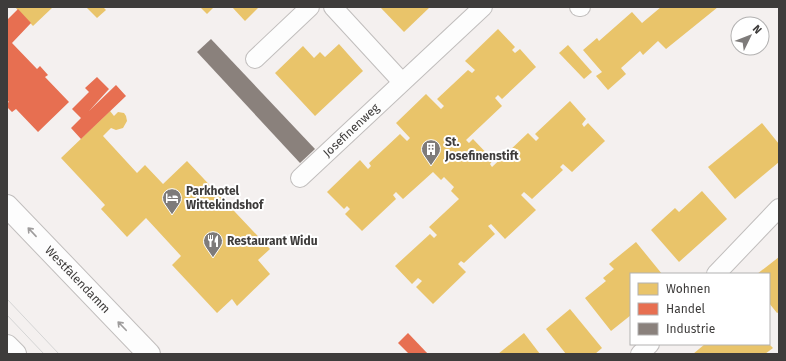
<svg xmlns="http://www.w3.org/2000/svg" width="786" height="361" font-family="'Fira Sans',sans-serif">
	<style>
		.homes { fill: #e9c46a }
		.shops { fill: #e76f51 }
		.industry { fill: #8a817c }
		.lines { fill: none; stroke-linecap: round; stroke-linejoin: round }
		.street-casing { stroke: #c1bebd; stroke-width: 20 }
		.primary-casing { stroke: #c1bebd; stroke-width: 24 }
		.street { stroke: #fdfdfd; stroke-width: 18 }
		.primary { stroke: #fdfdfd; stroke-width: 22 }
		.tram { stroke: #d5d5d5; stroke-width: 1 }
		.oneway { stroke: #9e9c9c }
		.labels { text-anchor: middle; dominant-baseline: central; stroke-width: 4; stroke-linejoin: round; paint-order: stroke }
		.street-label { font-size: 12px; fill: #3e3c3b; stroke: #fff }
		.poi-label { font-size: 12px; font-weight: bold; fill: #3e3c3b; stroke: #fff; text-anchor: start }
	</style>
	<rect width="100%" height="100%" fill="#f4f0ef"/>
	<!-- homes -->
	<g class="homes">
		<path d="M 15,7 L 53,7 L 33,26 Z"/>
		<path d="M 86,7 L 103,7 L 106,10 L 97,18 Z"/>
		<path d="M 200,7 L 214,7 L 207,14 Z"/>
		<path d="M 232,7 L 259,7 L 245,21 Z"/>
		<path d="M 380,7 L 430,7 L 404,32 Z"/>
		<path d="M 661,7 L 718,7 L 666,49 L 658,41 L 643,55 L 640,51 L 621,68 L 626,74 L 608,90 L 596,76 L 602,72 L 583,50 L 597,38 L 599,41 L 632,12 L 642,23 Z"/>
		<path d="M 498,29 L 515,47 L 512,50 L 515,53 L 520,49 L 536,67 L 502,99 L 498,95 L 495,98 L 502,106 L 466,140 L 469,143 L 473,139 L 493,160 L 490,164 L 492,167 L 528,133 L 536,141 L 539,138 L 535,134 L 570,101 L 586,119 L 582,124 L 584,127 L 588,123 L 605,141 L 572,172 L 563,164 L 560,167 L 563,170 L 532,199 L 524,192 L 521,195 L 536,210 L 505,239 L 491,224 L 488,226 L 495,234 L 464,263 L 461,261 L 458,264 L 466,272 L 433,304 L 416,287 L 422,281 L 418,278 L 412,284 L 395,266 L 430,234 L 434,238 L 437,235 L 429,227 L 459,199 L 451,191 L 454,187 L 444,177 L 441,180 L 433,172 L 403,199 L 396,192 L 393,195 L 396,199 L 362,231 L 345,214 L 350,209 L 347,206 L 344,209 L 327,192 L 360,160 L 368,169 L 371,166 L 369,163 L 400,134 L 407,141 L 410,138 L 396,123 L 426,94 L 441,109 L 444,106 L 437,99 L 468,70 L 472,73 L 475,70 L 465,61 Z"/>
		<path d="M 339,44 L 363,71 L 315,116 L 275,73 L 303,46 L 314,58 L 320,52 L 325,57 Z"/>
		<path d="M 568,45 L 592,72 L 584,79 L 559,53 Z"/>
		<path d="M 110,111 L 114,116 L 118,112 L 124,113 L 126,116 L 127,121 L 123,128 L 116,130 L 111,128 L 103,136 L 137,173 L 145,165 L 163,184 L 187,161 L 270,249 L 258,260 L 270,274 L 237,306 L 232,299 L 217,313 L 172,265 L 181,256 L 146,218 L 127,237 L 101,209 L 105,205 L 61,158 Z"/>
		<path d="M 762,123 L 779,144 L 779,162 L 735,199 L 708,167 Z"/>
		<path d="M 702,191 L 727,219 L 679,262 L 651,230 L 675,208 L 679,212 Z"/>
		<path d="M 636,242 L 662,274 L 631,274 L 631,315 L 611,331 L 585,298 L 606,281 L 603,278 L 614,269 L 609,264 Z"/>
		<path d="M 779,257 L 779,312 L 777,313 L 769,303 L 769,274 L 757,274 Z"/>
		<path d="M 570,309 L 602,348 L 595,354 L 566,354 L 546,329 Z"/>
		<path d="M 524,333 L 540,354 L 498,354 Z"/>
		<path d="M 705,344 L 769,344 L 773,348 L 765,354 L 693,354 Z"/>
	</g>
	<!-- shops -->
	<g class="shops">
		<path d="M 18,9 L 31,23 L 12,43 L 37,69 L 40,66 L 48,75 L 45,77 L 69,102 L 38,132 L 16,109 L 12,112 L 7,107 L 7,103 L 9,102 L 7,100 L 7,20 Z"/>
		<path d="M 97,77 L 109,89 L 89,111 L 116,85 L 126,96 L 81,139 L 71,128 L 81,118 L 72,109 L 89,92 L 85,88 Z"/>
		<path d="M 408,333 L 428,354 L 409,354 L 398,343 Z"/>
	</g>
	<!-- industry -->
	<path class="industry" d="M 211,39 L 315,149 L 300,163 L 197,52 Z"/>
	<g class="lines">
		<!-- street casing -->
		<g class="street-casing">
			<g id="street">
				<path d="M 333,7 L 402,82"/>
				<path d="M 579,7 L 581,7"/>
				<path d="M 255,59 L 310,7"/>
				<path id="s1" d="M 300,178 L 483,7"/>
				<path d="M 716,274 L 779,208"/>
				<path d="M 640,354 L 650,344"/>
			</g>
		</g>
		<!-- primary casing -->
		<g class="primary-casing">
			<g id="primary">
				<path id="s2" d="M 7,206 L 149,354"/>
				<path d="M 7,346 L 15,354"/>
			</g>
		</g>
		<!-- street -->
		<use href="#street" class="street"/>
		<!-- primary -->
		<use href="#primary" class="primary"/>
		<!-- tram -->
		<g class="tram">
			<path d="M 7,299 L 59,354"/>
			<path d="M 7,315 L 44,354"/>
		</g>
	</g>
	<!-- one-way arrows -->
	<defs><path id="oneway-shaft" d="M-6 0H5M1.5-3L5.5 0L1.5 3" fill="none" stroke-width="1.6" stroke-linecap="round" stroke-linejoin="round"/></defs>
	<g class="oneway">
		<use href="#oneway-shaft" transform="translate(32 232) rotate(-133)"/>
		<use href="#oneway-shaft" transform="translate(122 326) rotate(-134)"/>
	</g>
	<!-- icons -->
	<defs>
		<g id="building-pin" transform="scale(1)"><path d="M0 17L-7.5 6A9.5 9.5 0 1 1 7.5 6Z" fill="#7e7b7a" stroke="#fff"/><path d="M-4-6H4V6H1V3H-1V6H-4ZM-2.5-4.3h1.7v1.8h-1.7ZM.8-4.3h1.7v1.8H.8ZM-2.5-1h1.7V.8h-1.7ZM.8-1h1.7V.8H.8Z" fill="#fff"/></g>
		<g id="hotel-pin" transform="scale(1)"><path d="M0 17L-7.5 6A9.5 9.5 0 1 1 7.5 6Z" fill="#7e7b7a" stroke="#fff"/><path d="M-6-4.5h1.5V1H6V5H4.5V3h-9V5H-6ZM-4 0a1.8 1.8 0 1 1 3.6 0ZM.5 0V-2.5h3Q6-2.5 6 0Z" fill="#fff"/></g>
		<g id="restaurant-pin" transform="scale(1)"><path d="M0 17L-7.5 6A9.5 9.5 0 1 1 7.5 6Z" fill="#7e7b7a" stroke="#fff"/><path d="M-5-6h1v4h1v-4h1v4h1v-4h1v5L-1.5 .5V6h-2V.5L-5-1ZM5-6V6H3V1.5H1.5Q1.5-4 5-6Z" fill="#fff"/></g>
	</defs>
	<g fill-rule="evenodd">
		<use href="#building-pin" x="431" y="149"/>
		<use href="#hotel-pin" x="172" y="198"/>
		<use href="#restaurant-pin" x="213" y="241"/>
	</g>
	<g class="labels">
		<!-- street labels -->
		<g class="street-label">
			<text stroke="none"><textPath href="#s1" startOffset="70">Josefinenweg</textPath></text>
			<text stroke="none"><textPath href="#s2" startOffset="102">Westfalendamm</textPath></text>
		</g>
		<!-- poi labels -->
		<g class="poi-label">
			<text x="445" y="142">St.<tspan x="445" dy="14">Josefinenstift</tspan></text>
			<text x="186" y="191">Parkhotel<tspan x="186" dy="14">Wittekindshof</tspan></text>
			<text x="227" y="241">Restaurant Widu</text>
		</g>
	</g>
	<!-- border -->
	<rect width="786" height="361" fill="none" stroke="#3e3c3b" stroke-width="16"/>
	<!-- legend -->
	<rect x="630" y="273" width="140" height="72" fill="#ffffff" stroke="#b2b1b1"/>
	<rect x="638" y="283" width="20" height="12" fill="#e9c46a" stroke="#b2b1b1"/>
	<text x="666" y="293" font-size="12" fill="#3e3c3b">Wohnen</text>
	<rect x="638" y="303" width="20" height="12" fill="#e76f51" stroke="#b2b1b1"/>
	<text x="666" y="313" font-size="12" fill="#3e3c3b">Handel</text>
	<rect x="638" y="323" width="20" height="12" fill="#8a817c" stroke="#b2b1b1"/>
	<text x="666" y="333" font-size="12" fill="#3e3c3b">Industrie</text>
	<!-- north arrow -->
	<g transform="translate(750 36) rotate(47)"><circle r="19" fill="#ffffff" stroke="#b2b1b1"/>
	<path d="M0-3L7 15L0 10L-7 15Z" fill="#7e7b7a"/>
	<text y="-6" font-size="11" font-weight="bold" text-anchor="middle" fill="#3e3c3b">N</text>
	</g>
</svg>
